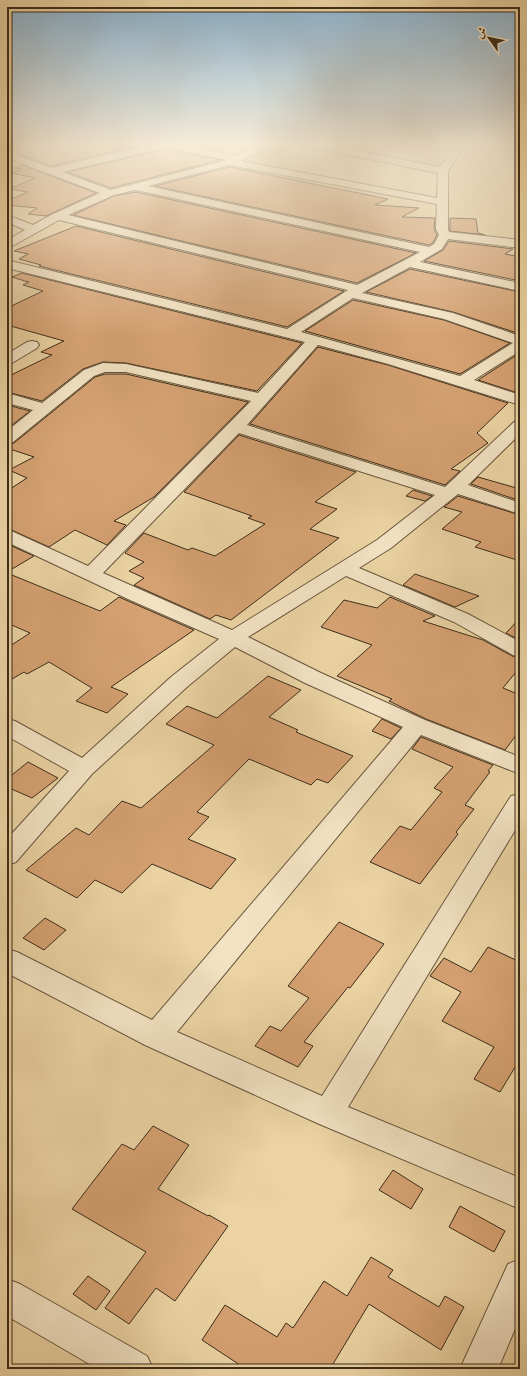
<svg xmlns="http://www.w3.org/2000/svg" width="527" height="1376" font-family="'IM FELL DW Pica',Amiri,serif">
	<style>
		.building { fill: #d5a172; stroke: #3d2d1a }
		.lines { fill: none; stroke-linecap: round; stroke-linejoin: round }
		.minor-casing { stroke: #68563c; stroke-width: 2 }
		.minor { fill: #f2e2c3; fill-rule: evenodd }
	</style>
	<rect width="100%" height="100%" fill="#ebd3a3"/>
	<filter id="stains"><feTurbulence type="fractalNoise" baseFrequency=".005" numOctaves="4"/><feColorMatrix values="0 0 0 0 .2 0 0 0 0 .09 0 0 0 0 .02 0 0 0 .5 -.17"/></filter>
	<radialGradient id="worn" r=".72"><stop offset=".6" stop-color="#630" stop-opacity="0"/><stop offset="1" stop-color="#630" stop-opacity=".3"/></radialGradient>
	<!-- building -->
	<g class="building">
		<path d="M 67,143 L 150,143 L 52,166 L 20,155 Z"/>
		<path d="M 166,149 L 220,160 L 111,188 L 67,172 Z"/>
		<path d="M 22,165 L 96,193 L 46,216 L 28,214 L 37,208 L 7,205 L 7,201 L 28,192 L 9,189 L 35,178 L 11,173 L 21,169 L 14,168 Z"/>
		<path d="M 230,167 L 388,199 L 375,205 L 419,208 L 402,217 L 435,218 L 434,229 L 437,235 L 433,243 L 429,245 L 155,186 Z"/>
		<path d="M 136,192 L 416,253 L 357,283 L 73,215 L 114,196 Z"/>
		<path d="M 450,218 L 476,219 L 478,233 L 485,235 L 450,231 Z"/>
		<path d="M 76,226 L 344,291 L 287,327 L 39,266 L 41,265 L 19,259 L 28,254 L 14,251 Z"/>
		<path d="M 449,241 L 513,249 L 505,254 L 520,257 L 520,281 L 424,261 L 443,250 Z"/>
		<path d="M 410,269 L 520,292 L 520,334 L 453,312 L 366,292 Z"/>
		<path d="M 22,273 L 302,343 L 257,391 L 126,363 L 103,362 L 83,369 L 42,401 L 7,392 L 7,377 L 52,355 L 41,352 L 64,341 L 7,325 L 7,308 L 43,291 L 23,285 L 29,282 L 28,282 L 12,277 Z"/>
		<path d="M 353,300 L 444,320 L 510,343 L 460,374 L 305,331 Z"/>
		<path d="M 318,347 L 388,365 L 508,403 L 477,433 L 488,443 L 451,469 L 460,471 L 445,485 L 250,424 Z"/>
		<path d="M 520,353 L 520,391 L 518,393 L 478,380 Z"/>
		<path d="M 105,374 L 126,374 L 248,402 L 154,497 L 114,521 L 126,525 L 107,545 L 75,530 L 49,547 L 7,528 L 7,491 L 27,478 L 9,470 L 34,457 L 7,448 L 7,445 L 14,443 L 95,377 Z"/>
		<path d="M 7,405 L 30,411 L 7,429 Z"/>
		<path d="M 239,435 L 356,472 L 315,502 L 337,509 L 310,529 L 339,538 L 231,620 L 216,615 L 210,619 L 134,585 L 144,578 L 129,571 L 144,562 L 125,553 L 144,533 L 188,550 L 192,548 L 215,556 L 265,524 L 248,518 L 252,516 L 184,492 Z"/>
		<path d="M 478,477 L 520,489 L 520,501 L 471,484 Z"/>
		<path d="M 413,490 L 432,496 L 425,501 L 406,496 Z"/>
		<path d="M 458,496 L 520,515 L 520,561 L 475,547 L 481,542 L 442,529 L 462,512 L 444,507 Z"/>
		<path d="M 7,544 L 34,556 L 7,572 Z"/>
		<path d="M 7,573 L 100,611 L 119,597 L 194,630 L 111,687 L 128,694 L 107,713 L 76,701 L 92,688 L 49,662 L 27,674 L 24,672 L 7,682 L 7,648 L 30,633 L 7,623 Z"/>
		<path d="M 415,574 L 479,596 L 455,607 L 403,585 Z"/>
		<path d="M 390,597 L 435,616 L 423,621 L 483,640 L 512,656 L 520,658 L 520,667 L 503,688 L 520,695 L 520,730 L 505,750 L 426,719 L 389,701 L 392,699 L 337,676 L 372,645 L 321,627 L 344,600 L 377,608 Z"/>
		<path d="M 520,618 L 520,640 L 506,633 Z"/>
		<path d="M 268,676 L 301,690 L 269,717 L 298,730 L 296,732 L 353,756 L 328,783 L 317,779 L 311,785 L 249,759 L 197,812 L 209,817 L 188,839 L 236,859 L 211,889 L 152,864 L 122,893 L 95,880 L 77,898 L 26,870 L 76,828 L 89,835 L 122,801 L 141,808 L 214,745 L 166,724 L 187,706 L 217,718 Z"/>
		<path d="M 382,719 L 401,728 L 391,739 L 372,731 Z"/>
		<path d="M 421,737 L 493,765 L 488,771 L 490,772 L 465,805 L 474,809 L 456,832 L 458,834 L 420,884 L 370,862 L 400,826 L 411,830 L 442,792 L 434,788 L 453,767 L 412,749 Z"/>
		<path d="M 28,762 L 58,778 L 32,798 L 7,787 L 7,779 Z"/>
		<path d="M 45,918 L 66,930 L 44,950 L 23,938 Z"/>
		<path d="M 339,922 L 384,944 L 350,988 L 348,987 L 304,1042 L 313,1046 L 298,1067 L 255,1046 L 270,1026 L 281,1031 L 309,998 L 288,986 Z"/>
		<path d="M 488,947 L 520,962 L 520,1059 L 500,1092 L 474,1079 L 494,1047 L 442,1021 L 461,992 L 430,976 L 444,958 L 471,972 Z"/>
		<path d="M 153,1126 L 189,1145 L 158,1189 L 208,1216 L 209,1215 L 228,1226 L 175,1301 L 156,1288 L 129,1324 L 105,1308 L 146,1252 L 72,1209 L 122,1144 L 134,1150 Z"/>
		<path d="M 393,1170 L 423,1189 L 411,1209 L 379,1190 Z"/>
		<path d="M 460,1206 L 505,1231 L 494,1252 L 449,1227 Z"/>
		<path d="M 371,1257 L 393,1270 L 388,1277 L 439,1307 L 445,1296 L 464,1307 L 441,1350 L 369,1304 L 330,1369 L 246,1369 L 202,1340 L 225,1305 L 277,1337 L 286,1323 L 293,1328 L 324,1281 L 347,1296 Z"/>
		<path d="M 88,1276 L 110,1291 L 96,1310 L 73,1294 Z"/>
	</g>
	<g class="lines">
		<!-- minor casing -->
		<g class="minor-casing">
			<g id="minor">
				<path d="M 157,143 L 176,143 L 236,156 L 264,143 L 277,143 L 241,161 L 437,198 L 438,173 L 305,146 L 300,143 L 320,143 L 440,167 L 456,143 L 466,143 L 448,171 L 448,229 L 449,232 L 520,240 L 520,248 L 448,239 L 442,249 L 420,262 L 520,283 L 520,291 L 410,267 L 362,293 L 453,313 L 520,336 L 520,351 L 474,380 L 520,395 L 520,405 L 388,364 L 318,345 L 247,425 L 445,487 L 514,422 L 520,420 L 520,434 L 468,485 L 520,503 L 520,514 L 458,494 L 391,548 L 359,568 L 468,614 L 520,642 L 520,657 L 513,655 L 454,622 L 346,576 L 248,637 L 321,673 L 425,720 L 520,757 L 520,774 L 421,735 L 177,1032 L 322,1096 L 511,796 L 520,794 L 520,822 L 348,1107 L 520,1178 L 520,1209 L 317,1123 L 145,1045 L 7,973 L 7,949 L 17,952 L 152,1020 L 403,727 L 305,683 L 235,647 L 187,687 L 92,774 L 16,862 L 7,865 L 7,839 L 69,771 L 7,736 L 7,719 L 15,721 L 82,758 L 171,677 L 219,639 L 130,600 L 7,542 L 7,529 L 88,566 L 251,401 L 126,372 L 105,372 L 94,376 L 13,442 L 7,444 L 7,431 L 33,410 L 7,403 L 7,393 L 42,403 L 84,370 L 103,363 L 126,364 L 258,393 L 305,342 L 7,268 L 7,260 L 287,329 L 348,290 L 59,220 L 7,249 L 7,240 L 25,230 L 7,222 L 7,215 L 33,225 L 53,214 L 100,193 L 7,158 L 7,152 L 52,168 ZM 166,147 L 227,160 L 111,190 L 62,172 ZM 230,165 L 437,204 L 436,229 L 439,235 L 434,244 L 429,247 L 148,186 ZM 135,190 L 136,190 L 420,252 L 357,285 L 68,215 L 114,195 ZM 353,298 L 444,319 L 513,343 L 460,376 L 301,332 ZM 239,433 L 435,495 L 377,540 L 232,630 L 103,573 Z"/>
				<path d="M 32,341 L 37,342 L 39,345 L 37,348 L 12,363 L 7,364 L 7,354 L 27,342 Z"/>
				<path d="M 520,1259 L 520,1317 L 498,1369 L 460,1369 L 508,1264 Z"/>
				<path d="M 7,1279 L 20,1284 L 147,1356 L 153,1369 L 98,1369 L 7,1316 Z"/>
			</g>
		</g>
		<!-- minor -->
		<use href="#minor" class="minor"/>
	</g>
	<!-- sky -->
	<linearGradient id="sky" x2="0" y2="1"><stop stop-color="#8ab4d2"/><stop offset="0.43" stop-color="#f6ebd6"/><stop offset="1" stop-color="#f6ebd6" stop-opacity="0"/></linearGradient>
	<rect width="527" height="336" fill="url(#sky)"/>
	<!-- margin -->
	<rect width="527" height="1376" fill="none" stroke="#ebd3a3" stroke-width="24"/>
	<rect x="8" y="8" width="511" height="1360" fill="none" stroke="#3d2d1a" stroke-width="2"/>
	<rect x="12" y="12" width="503" height="1352" fill="none" stroke="#3d2d1a"/>
	<!-- north arrow -->
	<g transform="translate(489 38) rotate(303)" stroke="#f2e2c3" stroke-width="3" paint-order="stroke">
	<path d="M0-3L7 15L0 10L-7 15Z" fill="#3d2d1a"/>
	<text y="-6" font-size="11" font-weight="bold" text-anchor="middle" fill="#3d2d1a">ش</text>
	</g>
	<rect width="100%" height="100%" filter="url(#stains)"/>
	<rect width="100%" height="100%" fill="url(#worn)"/>
</svg>
